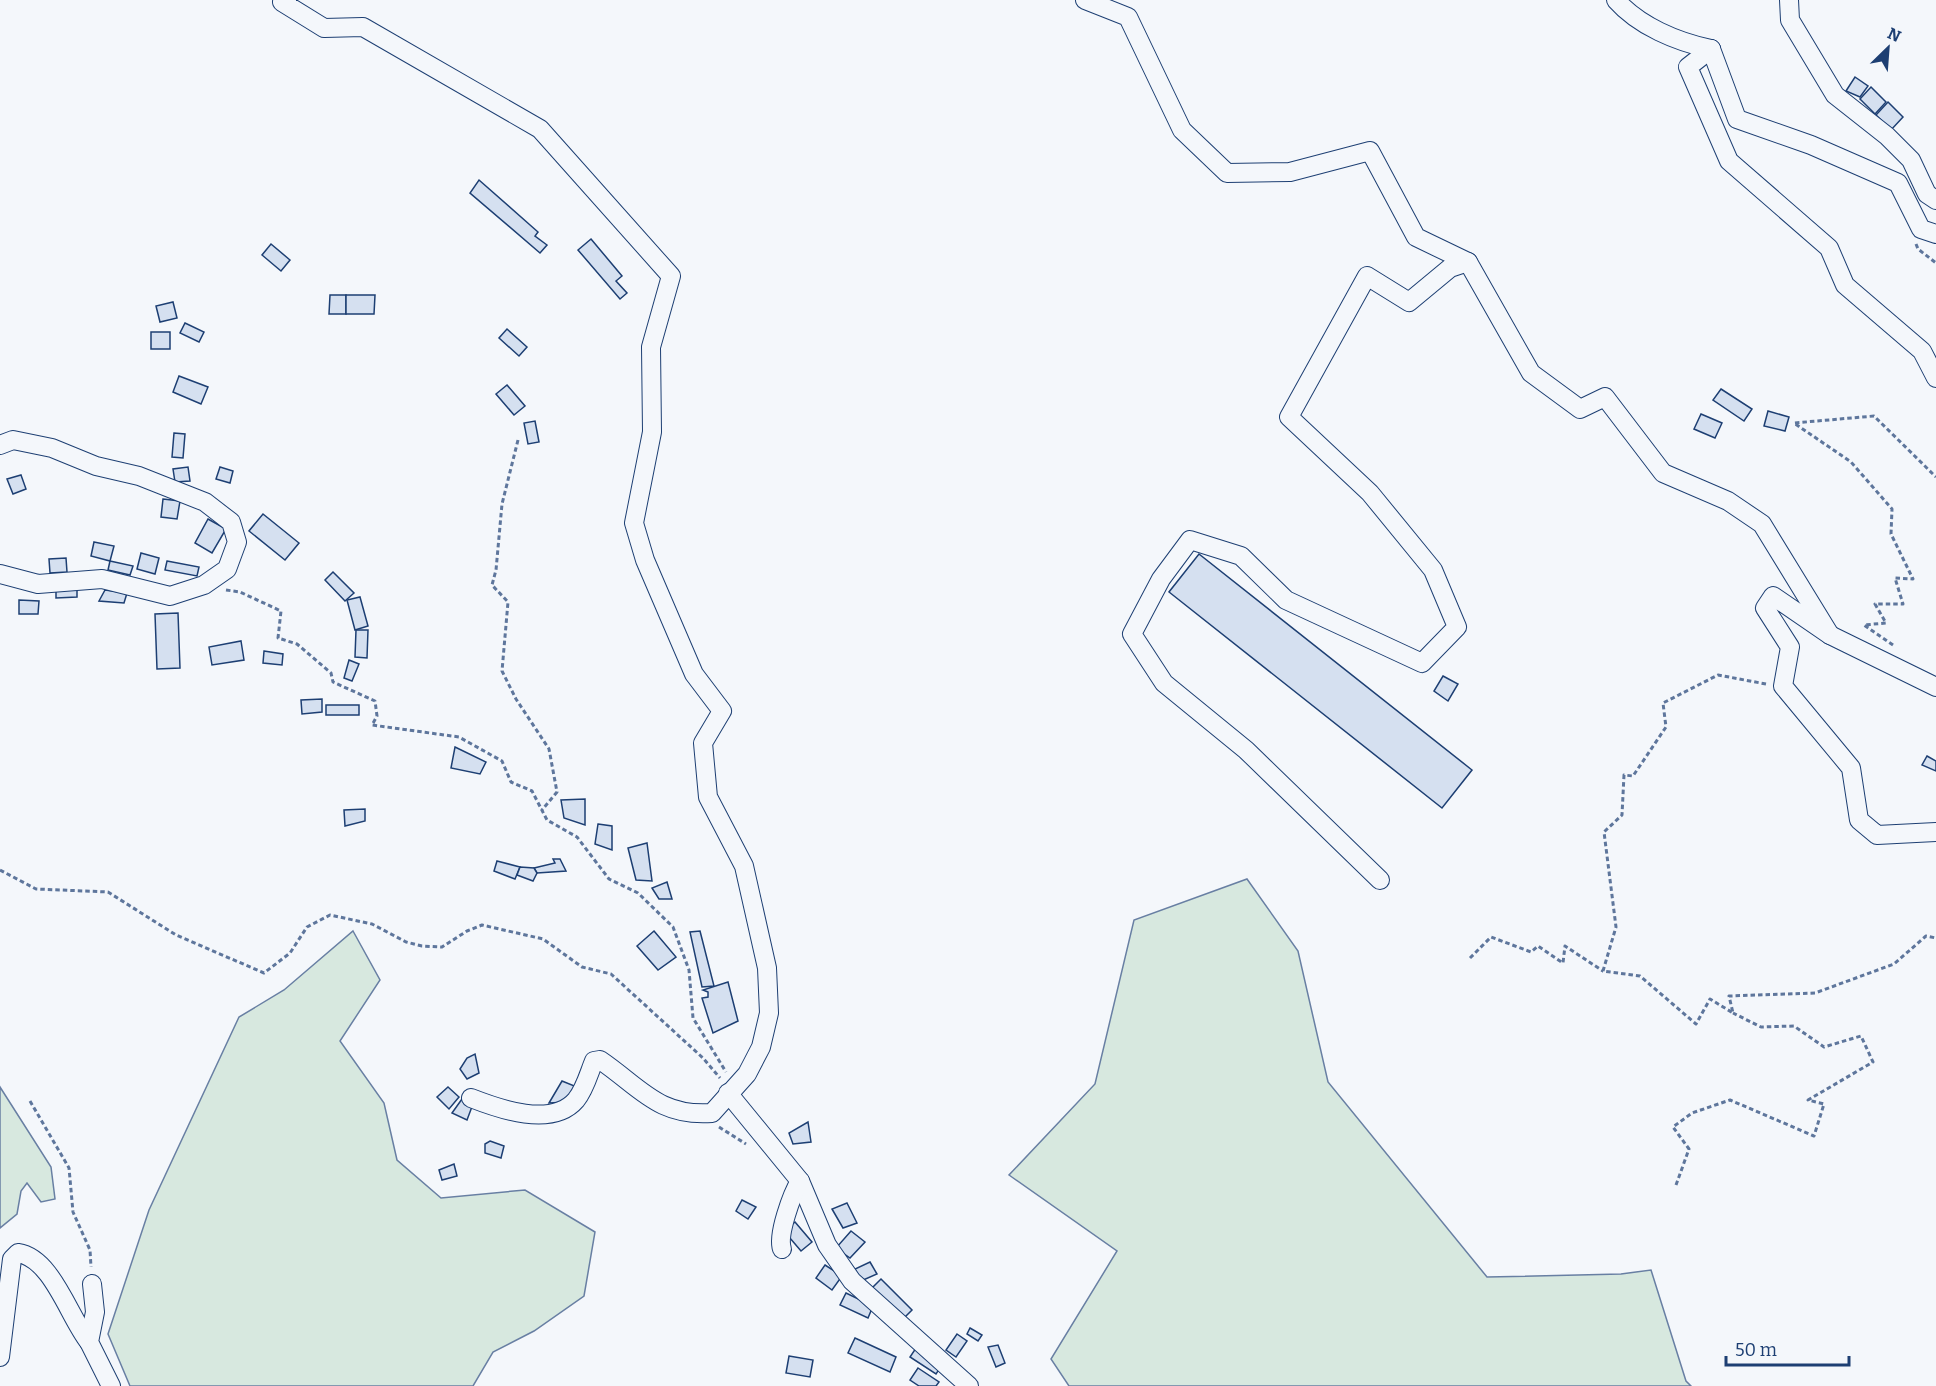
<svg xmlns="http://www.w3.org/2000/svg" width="1936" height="1386" font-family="Bitter,serif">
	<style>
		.green { fill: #d7e8df; stroke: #687fa3; stroke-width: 1.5 }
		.building { fill: #d5e0f0; stroke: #1d3f73; stroke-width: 1.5 }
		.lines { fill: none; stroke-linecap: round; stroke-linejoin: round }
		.minor-casing { stroke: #1d3f73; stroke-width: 20 }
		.path { stroke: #5e769c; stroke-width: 3; stroke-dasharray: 4.5 3; stroke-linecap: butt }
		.minor { stroke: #f4f7fb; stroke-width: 18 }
	</style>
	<rect width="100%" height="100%" fill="#f4f7fb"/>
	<!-- green -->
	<g class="green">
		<path d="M 1247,879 L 1298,951 L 1328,1082 L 1487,1277 L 1621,1274 L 1651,1270 L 1686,1381 L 1691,1386 L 1069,1386 L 1051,1359 L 1117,1251 L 1009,1175 L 1095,1084 L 1134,920 Z"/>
		<path d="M 353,931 L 380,980 L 340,1041 L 384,1103 L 397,1160 L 441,1198 L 525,1190 L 595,1232 L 584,1296 L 534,1331 L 493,1352 L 473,1386 L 130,1386 L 108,1334 L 149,1210 L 239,1017 L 284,990 Z"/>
		<path d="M 0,1087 L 51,1167 L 55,1199 L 41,1202 L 27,1183 L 21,1191 L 17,1214 L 0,1228 Z"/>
	</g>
	<!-- building -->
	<g class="building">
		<path d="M 1855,77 L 1868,86 L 1860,97 L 1846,91 Z"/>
		<path d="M 1871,87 L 1886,102 L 1875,114 L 1860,99 Z"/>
		<path d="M 1888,102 L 1903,117 L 1891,130 L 1876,115 Z"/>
		<path d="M 479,180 L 538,232 L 535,236 L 547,245 L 540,253 L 470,193 Z"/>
		<path d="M 591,239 L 622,276 L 616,281 L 627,293 L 620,299 L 578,250 Z"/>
		<path d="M 271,244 L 290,260 L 281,271 L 262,255 Z"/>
		<path d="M 330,295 L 346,295 L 346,314 L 329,314 Z"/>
		<path d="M 346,295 L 375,295 L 374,314 L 346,314 Z"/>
		<path d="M 173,302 L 177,318 L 160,322 L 156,306 Z"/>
		<path d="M 185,323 L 204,332 L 199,342 L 180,333 Z"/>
		<path d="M 507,329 L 527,347 L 519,356 L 499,338 Z"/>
		<rect x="151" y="332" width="19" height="17"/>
		<path d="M 179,376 L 208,387 L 201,404 L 173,392 Z"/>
		<path d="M 507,385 L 525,406 L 514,415 L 496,394 Z"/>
		<path d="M 1721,389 L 1752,409 L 1744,421 L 1713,400 Z"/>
		<path d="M 1768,411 L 1789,417 L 1785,431 L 1764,426 Z"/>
		<path d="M 1701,414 L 1722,423 L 1715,438 L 1694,429 Z"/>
		<path d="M 535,421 L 539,442 L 528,444 L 524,423 Z"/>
		<path d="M 174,433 L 185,434 L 183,458 L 172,457 Z"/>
		<path d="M 188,467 L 190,481 L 175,482 L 173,469 Z"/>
		<path d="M 220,467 L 233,471 L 230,483 L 216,479 Z"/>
		<path d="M 21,475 L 26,489 L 13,494 L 7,479 Z"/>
		<path d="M 163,499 L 180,501 L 177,519 L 161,517 Z"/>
		<path d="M 263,514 L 299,543 L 285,560 L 249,531 Z"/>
		<path d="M 208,519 L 226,529 L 212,553 L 195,543 Z"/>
		<path d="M 94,542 L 114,546 L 110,561 L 91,556 Z"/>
		<path d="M 141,553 L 159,558 L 155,574 L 137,569 Z"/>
		<path d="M 1199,554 L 1472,770 L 1442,808 L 1169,592 Z"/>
		<path d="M 66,558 L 67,572 L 50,573 L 49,559 Z"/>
		<path d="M 110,561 L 133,566 L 130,575 L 108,570 Z"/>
		<path d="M 167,561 L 199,567 L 197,576 L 165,570 Z"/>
		<path d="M 333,572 L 354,593 L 345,601 L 325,580 Z"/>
		<path d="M 77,586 L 77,597 L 56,598 L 56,587 Z"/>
		<path d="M 105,590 L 127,593 L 124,603 L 99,601 Z"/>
		<path d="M 360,597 L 368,626 L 355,630 L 347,600 Z"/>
		<path d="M 19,600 L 39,601 L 38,614 L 19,614 Z"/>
		<path d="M 178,613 L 180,668 L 157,669 L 155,614 Z"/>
		<path d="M 356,630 L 368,630 L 367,658 L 355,657 Z"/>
		<path d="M 241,641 L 244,660 L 212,665 L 209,647 Z"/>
		<path d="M 264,651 L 283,654 L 282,665 L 263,663 Z"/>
		<path d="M 349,660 L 359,664 L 352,681 L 344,678 Z"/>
		<path d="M 1443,676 L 1458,684 L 1448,701 L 1434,691 Z"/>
		<path d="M 322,699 L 322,712 L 302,714 L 301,700 Z"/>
		<rect x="326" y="705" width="33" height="10"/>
		<path d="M 455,747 L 486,762 L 480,774 L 451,768 Z"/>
		<path d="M 1927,756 L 1936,761 L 1936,771 L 1922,765 Z"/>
		<path d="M 585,799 L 585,825 L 564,818 L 561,800 Z"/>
		<path d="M 365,809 L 365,821 L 345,826 L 344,810 Z"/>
		<path d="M 598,824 L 612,826 L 612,850 L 595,844 Z"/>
		<path d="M 647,843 L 652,881 L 636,880 L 628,848 Z"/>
		<path d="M 553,859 L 560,859 L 566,871 L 537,873 L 534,868 L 555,863 Z"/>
		<path d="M 497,861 L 520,867 L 515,879 L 494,871 Z"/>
		<path d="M 520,867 L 534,868 L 537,873 L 533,881 L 517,875 Z"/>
		<path d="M 667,882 L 672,899 L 659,899 L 652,888 Z"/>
		<path d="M 654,931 L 676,957 L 658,970 L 637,946 Z"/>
		<path d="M 700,931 L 714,986 L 702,987 L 690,932 Z"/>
		<path d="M 728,982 L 738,1021 L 713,1033 L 702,998 L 708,997 L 708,992 L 703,990 Z"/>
		<path d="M 475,1054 L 479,1073 L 467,1079 L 460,1069 L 467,1058 Z"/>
		<path d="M 562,1081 L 577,1087 L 568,1102 L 549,1103 Z"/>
		<path d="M 448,1087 L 459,1097 L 449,1109 L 437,1097 Z"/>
		<path d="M 462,1099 L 473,1104 L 467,1120 L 452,1113 Z"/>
		<path d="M 808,1122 L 811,1142 L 793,1144 L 789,1133 Z"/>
		<path d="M 490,1141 L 504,1146 L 501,1158 L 485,1153 L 485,1144 Z"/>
		<path d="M 454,1164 L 457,1176 L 442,1180 L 439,1170 Z"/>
		<path d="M 742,1200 L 756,1207 L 748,1219 L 736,1211 Z"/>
		<path d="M 847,1203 L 857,1223 L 843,1228 L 832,1209 Z"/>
		<path d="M 795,1222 L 812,1242 L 801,1251 L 784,1231 Z"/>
		<path d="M 851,1231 L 865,1242 L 850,1258 L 836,1248 Z"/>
		<path d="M 870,1262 L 877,1274 L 861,1281 L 855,1269 Z"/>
		<path d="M 825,1265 L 842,1276 L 832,1290 L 816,1278 Z"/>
		<path d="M 881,1279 L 912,1310 L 903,1319 L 872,1288 Z"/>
		<path d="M 846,1293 L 873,1306 L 868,1318 L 840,1305 Z"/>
		<path d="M 970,1328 L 982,1335 L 978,1341 L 967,1334 Z"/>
		<path d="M 957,1334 L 967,1341 L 956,1357 L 946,1350 Z"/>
		<path d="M 855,1338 L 896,1357 L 890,1372 L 848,1353 Z"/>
		<path d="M 998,1345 L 1005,1363 L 996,1367 L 988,1347 Z"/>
		<path d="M 916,1348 L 942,1365 L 936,1374 L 910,1357 Z"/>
		<path d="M 789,1356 L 813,1360 L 810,1377 L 786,1373 Z"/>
		<path d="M 918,1368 L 939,1382 L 936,1386 L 919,1386 L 910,1380 Z"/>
	</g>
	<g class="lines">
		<!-- minor casing -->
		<g class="minor-casing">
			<g id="minor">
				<path d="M 287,0 L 282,2 L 324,28 L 363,27 L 540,129 L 671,276 L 651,347 L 652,432 L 634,523 L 645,560 L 694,674 L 722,711 L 703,743 L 708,797 L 744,866 L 767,968 L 769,1013 L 761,1047 L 747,1074 L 712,1113 C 658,1117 640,1087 600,1060 L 594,1061 C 589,1073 585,1089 576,1100 C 552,1128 499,1109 471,1098"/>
				<path d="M 1085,0 L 1128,17 L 1182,130 L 1227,173 L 1290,172 L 1370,151 L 1416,237 L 1468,262 L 1531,373 L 1580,409 L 1605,397 L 1663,473 L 1728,501 L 1762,524 L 1830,635"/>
				<path d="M 1616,0 C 1639,26 1677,42 1711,49"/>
				<path d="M 1789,0 L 1790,20 L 1835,95 L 1887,136 L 1911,160 L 1927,194 L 1936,200"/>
				<path d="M 1711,49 L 1688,67 L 1729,161 L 1829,248 L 1845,285 L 1922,351 L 1936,378"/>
				<path d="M 1711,49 L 1737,119 L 1811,145 L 1898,183 L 1921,229 L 1936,234"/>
				<path d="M 0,445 L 13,440 L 52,448 L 96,466 L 139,476 L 205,502 L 231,522 L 237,542 L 227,569 L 204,585 L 170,596 L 102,579 L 38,584 L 0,574"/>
				<path d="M 1936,687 L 1830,635 L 1773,596 L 1765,608 L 1790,647 L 1783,686 L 1851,768 L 1859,820 L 1877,835 L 1936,832"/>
				<path d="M 1380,880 L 1246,750 L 1164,683 L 1132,634 L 1161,579 L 1190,540 L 1241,556 L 1286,600 L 1422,663 L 1457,627 L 1433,570 L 1370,493 L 1289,417 L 1367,276 L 1409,302 L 1450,268 L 1468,262"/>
				<path d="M 728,1093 L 800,1181 L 827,1245 L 852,1281 L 969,1386"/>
				<path d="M 782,1249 C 777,1235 792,1194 800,1181"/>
				<path d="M 92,1284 L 95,1312 L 89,1342 L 111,1386"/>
				<path d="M 0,1357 L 12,1259 L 18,1253 C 52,1258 69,1317 89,1342"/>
			</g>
		</g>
		<!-- path -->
		<g class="path">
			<path d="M 1916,244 L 1918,249 L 1936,263"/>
			<path d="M 518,440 L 502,504 L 496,570 L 492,585 L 508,602 L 502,671 L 516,699 L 549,749 L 557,792 L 542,810"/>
			<path d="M 226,590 L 240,592 L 281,611 L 278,638 L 297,644 L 331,673 L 333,682 L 375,701 L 377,716 L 372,725 L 459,737 L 502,761 L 511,782 L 532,791 L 547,820 L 577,837 L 609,879 L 638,893 L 673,927 L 689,970 L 693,1018 L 726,1072"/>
			<path d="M 1893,645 L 1864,625 L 1886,623 L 1875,604 L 1903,604 L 1895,578 L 1913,579 L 1891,534 L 1892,509 L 1851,462 L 1794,423 L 1874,416 L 1936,477"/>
			<path d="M 1766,684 L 1718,675 L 1663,703 L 1666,727 L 1633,776 L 1624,775 L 1622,815 L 1604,832 L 1616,927 L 1603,971 L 1640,976 L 1696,1024 L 1710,999 L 1733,1013 L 1729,996 L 1815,993 L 1894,964 L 1926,936 L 1936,938"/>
			<path d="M 0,870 L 36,889 L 108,892 L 176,935 L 264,973 L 290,953 L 307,927 L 330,915 L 372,924 L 406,942 L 422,946 L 442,947 L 467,931 L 482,925 L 543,939 L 582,967 L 611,974 L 703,1058 L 720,1078"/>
			<path d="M 1470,958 L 1491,937 L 1531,952 L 1538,946 L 1563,963 L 1565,946 L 1603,971"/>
			<path d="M 30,1101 L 69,1168 L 73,1212 L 90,1250 L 91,1267"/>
			<path d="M 719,1127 L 746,1144"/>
			<path d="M 1676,1185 L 1689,1149 L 1673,1127 L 1692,1113 L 1730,1100 L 1814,1136 L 1824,1104 L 1808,1100 L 1873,1062 L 1861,1036 L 1824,1047 L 1794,1026 L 1761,1027 L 1733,1013"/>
		</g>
		<!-- minor -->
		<use href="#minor" class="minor"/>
	</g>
	<!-- north arrow -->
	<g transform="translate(1888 48) rotate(25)" stroke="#f4f7fb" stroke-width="4.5" paint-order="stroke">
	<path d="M0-4.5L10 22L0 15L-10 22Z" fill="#1d3f73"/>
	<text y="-9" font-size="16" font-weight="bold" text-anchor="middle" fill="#1d3f73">N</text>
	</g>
	<!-- scale -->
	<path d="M1726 1356v9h123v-9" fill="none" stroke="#1d3f73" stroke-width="3"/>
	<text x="1735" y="1356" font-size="18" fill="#1d3f73" stroke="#f4f7fb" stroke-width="4.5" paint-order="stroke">50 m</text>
</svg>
